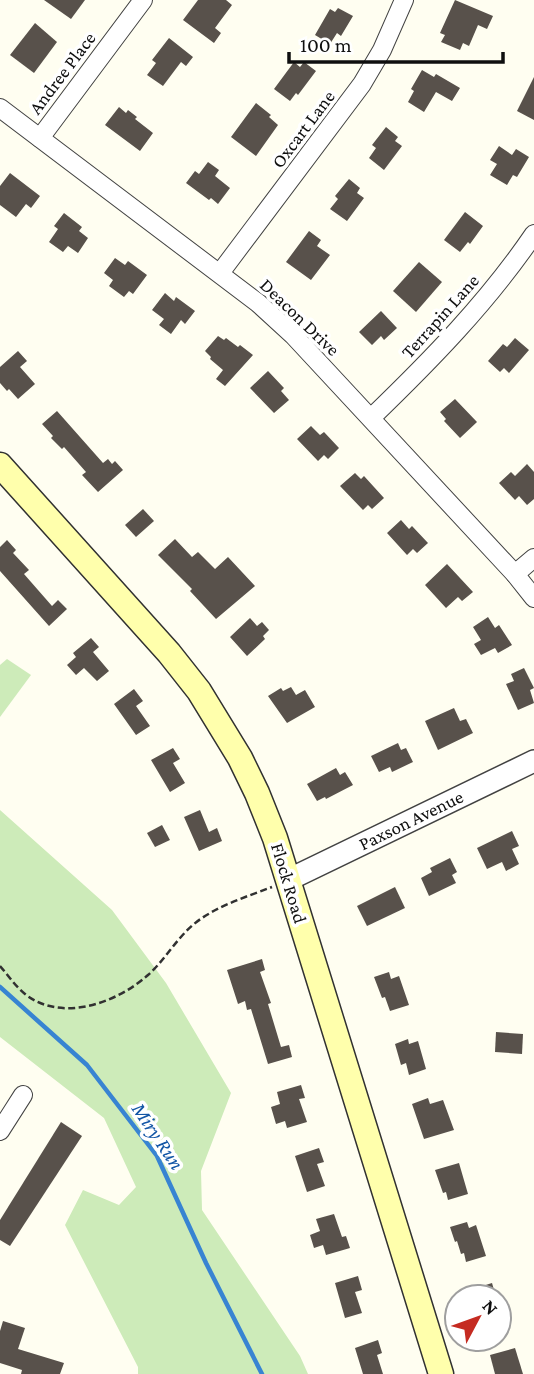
<svg xmlns="http://www.w3.org/2000/svg" width="534" height="1374" font-family="'Crimson Pro',serif">
	<style>
		.green { fill: #cdebb9 }
		.lines { fill: none; stroke-linecap: round; stroke-linejoin: round }
		.stream { stroke: #3884d2; stroke-width: 4.5 }
		.building { fill: #58514b }
		.minor-casing { stroke: #424242; stroke-width: 20 }
		.tertiary-casing { stroke: #424242; stroke-width: 24 }
		.secondary-casing { stroke: #313131; stroke-width: 27 }
		.path { stroke: #313131; stroke-width: 2.5; stroke-dasharray: 7 3.5; stroke-linecap: butt }
		.minor { stroke: #fff; stroke-width: 18 }
		.tertiary { stroke: #fff; stroke-width: 21 }
		.secondary { stroke: #ffffac; stroke-width: 24 }
		.labels { text-anchor: middle; dominant-baseline: central; stroke-width: 7; stroke-linejoin: round; paint-order: stroke }
		.street-label { font-size: 19px; fill: #0f0f0f; stroke: #fff }
		.water-label { font-size: 21px; font-style: italic; fill: #1356a6; stroke: #fff }
	</style>
	<rect width="100%" height="100%" fill="#fffef1"/>
	<!-- green -->
	<g class="green">
		<path d="M 7,659 L 31,675 L 0,717 L 0,665 Z"/>
		<path d="M 0,810 L 112,910 L 166,983 L 231,1093 L 201,1171 L 202,1210 L 300,1356 L 308,1374 L 138,1374 L 138,1367 L 65,1225 L 83,1190 L 119,1205 L 136,1187 L 104,1118 L 0,1037 Z"/>
	</g>
	<g class="lines">
		<!-- stream -->
		<path class="stream" d="M 0,987 L 87,1065 L 157,1156 L 206,1263 L 262,1374"/>
	</g>
	<!-- building -->
	<g class="building">
		<path d="M 44,0 L 85,0 L 71,19 Z"/>
		<path d="M 198,0 L 226,0 L 232,5 L 215,28 L 221,33 L 214,43 L 183,20 Z"/>
		<path d="M 455,0 L 493,16 L 487,29 L 478,25 L 469,46 L 463,43 L 460,50 L 441,42 L 445,35 L 440,33 Z"/>
		<path d="M 338,8 L 353,16 L 341,36 L 337,33 L 330,44 L 315,35 L 330,9 L 335,12 Z"/>
		<path d="M 35,23 L 57,42 L 34,73 L 10,55 Z"/>
		<path d="M 169,38 L 193,57 L 186,66 L 181,62 L 163,86 L 147,75 L 156,63 L 152,60 Z"/>
		<path d="M 294,62 L 300,67 L 304,62 L 316,71 L 298,95 L 296,93 L 290,101 L 274,89 Z"/>
		<path d="M 422,70 L 434,77 L 436,74 L 460,88 L 452,101 L 436,92 L 424,112 L 408,102 L 414,91 L 411,89 Z"/>
		<path d="M 534,77 L 534,120 L 517,111 Z"/>
		<path d="M 256,103 L 271,115 L 269,117 L 278,125 L 256,156 L 231,137 Z"/>
		<path d="M 119,107 L 126,113 L 128,110 L 137,117 L 135,119 L 153,133 L 140,151 L 105,125 Z"/>
		<path d="M 386,127 L 398,137 L 395,141 L 402,146 L 384,170 L 369,158 L 376,148 L 372,145 Z"/>
		<path d="M 499,146 L 512,155 L 516,149 L 529,157 L 517,177 L 513,175 L 507,185 L 490,175 L 497,164 L 490,160 Z"/>
		<path d="M 208,162 L 219,170 L 215,176 L 230,188 L 218,204 L 211,198 L 209,200 L 186,183 L 195,171 L 199,174 Z"/>
		<path d="M 10,173 L 40,196 L 31,208 L 26,204 L 16,217 L 0,205 L 0,186 Z"/>
		<path d="M 349,179 L 360,188 L 357,193 L 364,198 L 347,221 L 330,209 L 338,199 L 335,196 Z"/>
		<path d="M 465,212 L 483,226 L 470,244 L 468,242 L 460,252 L 444,240 Z"/>
		<path d="M 64,213 L 82,227 L 79,231 L 88,238 L 78,253 L 68,246 L 63,252 L 49,242 L 58,229 L 54,226 Z"/>
		<path d="M 309,231 L 321,240 L 317,246 L 330,255 L 311,280 L 286,262 Z"/>
		<path d="M 115,258 L 125,265 L 128,261 L 147,275 L 133,294 L 129,291 L 124,297 L 109,286 L 113,280 L 104,273 Z"/>
		<path d="M 419,262 L 442,282 L 416,312 L 393,291 Z"/>
		<path d="M 165,293 L 174,301 L 176,297 L 195,311 L 185,324 L 181,320 L 171,334 L 159,325 L 164,319 L 152,310 Z"/>
		<path d="M 381,311 L 397,328 L 384,340 L 381,336 L 372,345 L 359,332 Z"/>
		<path d="M 218,336 L 224,340 L 226,338 L 238,347 L 240,345 L 253,355 L 225,386 L 216,379 L 223,370 L 210,359 L 211,357 L 205,351 Z"/>
		<path d="M 515,338 L 529,350 L 509,373 L 504,368 L 500,372 L 488,361 L 503,344 L 507,347 Z"/>
		<path d="M 18,351 L 27,361 L 20,367 L 35,384 L 18,399 L 9,389 L 7,391 L 0,383 L 0,367 Z"/>
		<path d="M 268,371 L 284,388 L 281,391 L 289,400 L 274,413 L 250,388 Z"/>
		<path d="M 455,399 L 477,422 L 460,438 L 444,421 L 446,419 L 440,412 Z"/>
		<path d="M 57,411 L 103,463 L 108,459 L 112,464 L 115,461 L 123,470 L 98,492 L 82,475 L 86,472 L 64,447 L 62,449 L 51,438 L 53,436 L 42,424 Z"/>
		<path d="M 311,426 L 320,435 L 324,432 L 339,448 L 328,459 L 324,455 L 318,461 L 297,439 Z"/>
		<path d="M 527,464 L 534,472 L 534,499 L 527,505 L 519,496 L 515,500 L 499,483 L 511,472 L 515,476 Z"/>
		<path d="M 355,473 L 361,479 L 364,476 L 384,498 L 372,509 L 368,505 L 363,510 L 340,486 Z"/>
		<path d="M 143,509 L 154,521 L 136,537 L 125,525 Z"/>
		<path d="M 401,520 L 409,529 L 412,526 L 428,543 L 417,553 L 413,549 L 407,555 L 387,533 Z"/>
		<path d="M 175,539 L 192,557 L 198,552 L 215,569 L 228,557 L 255,586 L 216,619 L 190,591 L 192,589 L 158,555 Z"/>
		<path d="M 7,540 L 16,550 L 13,553 L 29,570 L 24,574 L 52,606 L 58,600 L 67,609 L 49,626 L 0,571 L 0,547 Z"/>
		<path d="M 447,564 L 473,592 L 462,601 L 458,597 L 446,608 L 425,585 Z"/>
		<path d="M 488,617 L 495,628 L 499,625 L 512,645 L 498,653 L 495,648 L 481,655 L 474,644 L 481,640 L 473,627 Z"/>
		<path d="M 250,618 L 257,626 L 262,622 L 269,630 L 263,636 L 265,639 L 247,656 L 230,637 Z"/>
		<path d="M 91,638 L 99,647 L 93,652 L 109,671 L 97,681 L 84,668 L 76,675 L 67,665 L 76,657 L 73,653 Z"/>
		<path d="M 524,668 L 534,688 L 530,690 L 534,703 L 518,710 L 506,684 L 514,681 L 511,674 Z"/>
		<path d="M 291,687 L 296,695 L 305,690 L 315,707 L 287,723 L 268,696 L 281,688 L 283,691 Z"/>
		<path d="M 134,689 L 143,701 L 136,706 L 150,726 L 136,735 L 114,704 Z"/>
		<path d="M 454,708 L 460,721 L 466,719 L 473,733 L 438,750 L 425,721 Z"/>
		<path d="M 398,743 L 401,750 L 406,748 L 413,762 L 392,772 L 390,767 L 379,772 L 371,756 Z"/>
		<path d="M 173,748 L 180,759 L 173,763 L 185,783 L 170,792 L 151,760 Z"/>
		<path d="M 336,768 L 340,775 L 345,772 L 353,785 L 326,799 L 325,797 L 317,801 L 307,784 Z"/>
		<path d="M 200,810 L 209,832 L 217,828 L 222,841 L 199,851 L 184,817 Z"/>
		<path d="M 162,825 L 170,840 L 155,847 L 147,833 Z"/>
		<path d="M 512,831 L 519,846 L 512,849 L 519,864 L 506,871 L 502,862 L 487,869 L 477,848 Z"/>
		<path d="M 450,858 L 457,872 L 452,875 L 456,883 L 429,896 L 421,878 L 432,872 L 430,868 Z"/>
		<path d="M 395,887 L 405,908 L 367,926 L 357,906 Z"/>
		<path d="M 262,959 L 265,970 L 260,972 L 271,1003 L 268,1004 L 281,1047 L 289,1045 L 292,1057 L 268,1064 L 251,1009 L 247,1010 L 245,1001 L 238,1004 L 227,970 Z"/>
		<path d="M 389,972 L 391,979 L 399,976 L 409,1005 L 390,1011 L 385,997 L 382,998 L 374,977 Z"/>
		<path d="M 496,1032 L 523,1034 L 522,1054 L 495,1052 Z"/>
		<path d="M 408,1039 L 409,1044 L 418,1041 L 426,1069 L 409,1075 L 406,1063 L 401,1065 L 395,1044 Z"/>
		<path d="M 301,1085 L 305,1098 L 299,1099 L 307,1122 L 287,1128 L 285,1121 L 276,1124 L 271,1107 L 280,1104 L 277,1092 Z"/>
		<path d="M 428,1098 L 430,1104 L 443,1100 L 454,1130 L 424,1139 L 412,1104 Z"/>
		<path d="M 61,1122 L 82,1136 L 10,1246 L 0,1240 L 0,1220 Z"/>
		<path d="M 319,1148 L 324,1162 L 317,1164 L 325,1186 L 307,1192 L 295,1156 Z"/>
		<path d="M 459,1163 L 468,1194 L 448,1200 L 446,1192 L 443,1193 L 435,1170 Z"/>
		<path d="M 334,1214 L 342,1237 L 346,1236 L 350,1248 L 326,1255 L 323,1245 L 314,1248 L 310,1235 L 320,1231 L 316,1219 Z"/>
		<path d="M 467,1222 L 469,1228 L 476,1225 L 486,1256 L 466,1262 L 464,1253 L 461,1254 L 457,1241 L 455,1242 L 450,1227 Z"/>
		<path d="M 358,1276 L 362,1290 L 355,1292 L 362,1313 L 345,1318 L 335,1283 Z"/>
		<path d="M 492,1283 L 496,1297 L 457,1297 L 457,1294 Z"/>
		<path d="M 3,1321 L 25,1328 L 18,1349 L 64,1363 L 60,1374 L 21,1374 L 22,1370 L 0,1363 L 0,1331 Z"/>
		<path d="M 378,1340 L 382,1353 L 377,1355 L 383,1374 L 363,1374 L 355,1348 Z"/>
		<path d="M 515,1348 L 523,1374 L 495,1374 L 490,1355 Z"/>
	</g>
	<g class="lines">
		<!-- minor casing -->
		<g class="minor-casing">
			<g id="minor">
				<path d="M 0,108 L 258,303 L 293,335 L 515,574 L 534,598"/>
				<path d="M 40,138 L 143,0"/>
				<path d="M 220,273 L 362,84 L 382,50 L 404,0"/>
				<path d="M 371,418 C 430,361 487,303 534,234"/>
				<path d="M 515,574 L 534,558"/>
				<path d="M 0,1131 L 23,1095"/>
			</g>
		</g>
		<!-- tertiary casing -->
		<g class="tertiary-casing">
			<path id="tertiary" d="M 288,880 L 534,761"/>
		</g>
		<!-- secondary casing -->
		<g class="secondary-casing">
			<path id="secondary" d="M 0,465 L 169,653 L 199,691 L 240,758 L 257,793 L 275,838 L 441,1374"/>
		</g>
		<!-- path -->
		<path class="path" d="M 0,966 C 8,975 15,986 25,994 C 61,1023 117,1003 148,975 C 165,960 176,939 194,924 C 216,906 246,897 272,887"/>
		<!-- minor -->
		<use href="#minor" class="minor"/>
		<!-- tertiary -->
		<use href="#tertiary" class="tertiary"/>
		<!-- secondary -->
		<use href="#secondary" class="secondary"/>
	</g>
	<g class="labels">
		<!-- street labels -->
		<g class="street-label">
			<text transform="translate(62 73) rotate(-53)">Andree Place</text>
			<text transform="translate(303 129) rotate(-53)">Oxcart Lane</text>
			<text transform="translate(440 316) rotate(-48)">Terrapin Lane</text>
			<text transform="translate(300 317) rotate(44)">Deacon Drive</text>
			<text transform="translate(411 820) rotate(-26)">Paxson Avenue</text>
			<text transform="translate(289 883) rotate(73)">Flock Road</text>
		</g>
		<!-- water labels -->
		<g class="water-label">
			<text transform="translate(158 1136) rotate(56)">Miry Run</text>
		</g>
	</g>
	<!-- north arrow -->
	<g transform="translate(478 1318) rotate(49)"><circle r="33" fill="#ffffff" stroke="#9f9f9f" stroke-width="2"/>
	<path d="M0-5L12 26L0 18L-12 26Z" fill="#c52b21"/>
	<text y="-10" font-size="19" font-weight="bold" text-anchor="middle" fill="#0f0f0f">N</text>
	</g>
	<!-- scale -->
	<path d="M289 52v10h214v-10" fill="none" stroke="#0f0f0f" stroke-width="3.5"/>
	<text x="300" y="52" font-size="21" fill="#0f0f0f" stroke="#ffffff" stroke-width="5" paint-order="stroke">100 m</text>
</svg>
